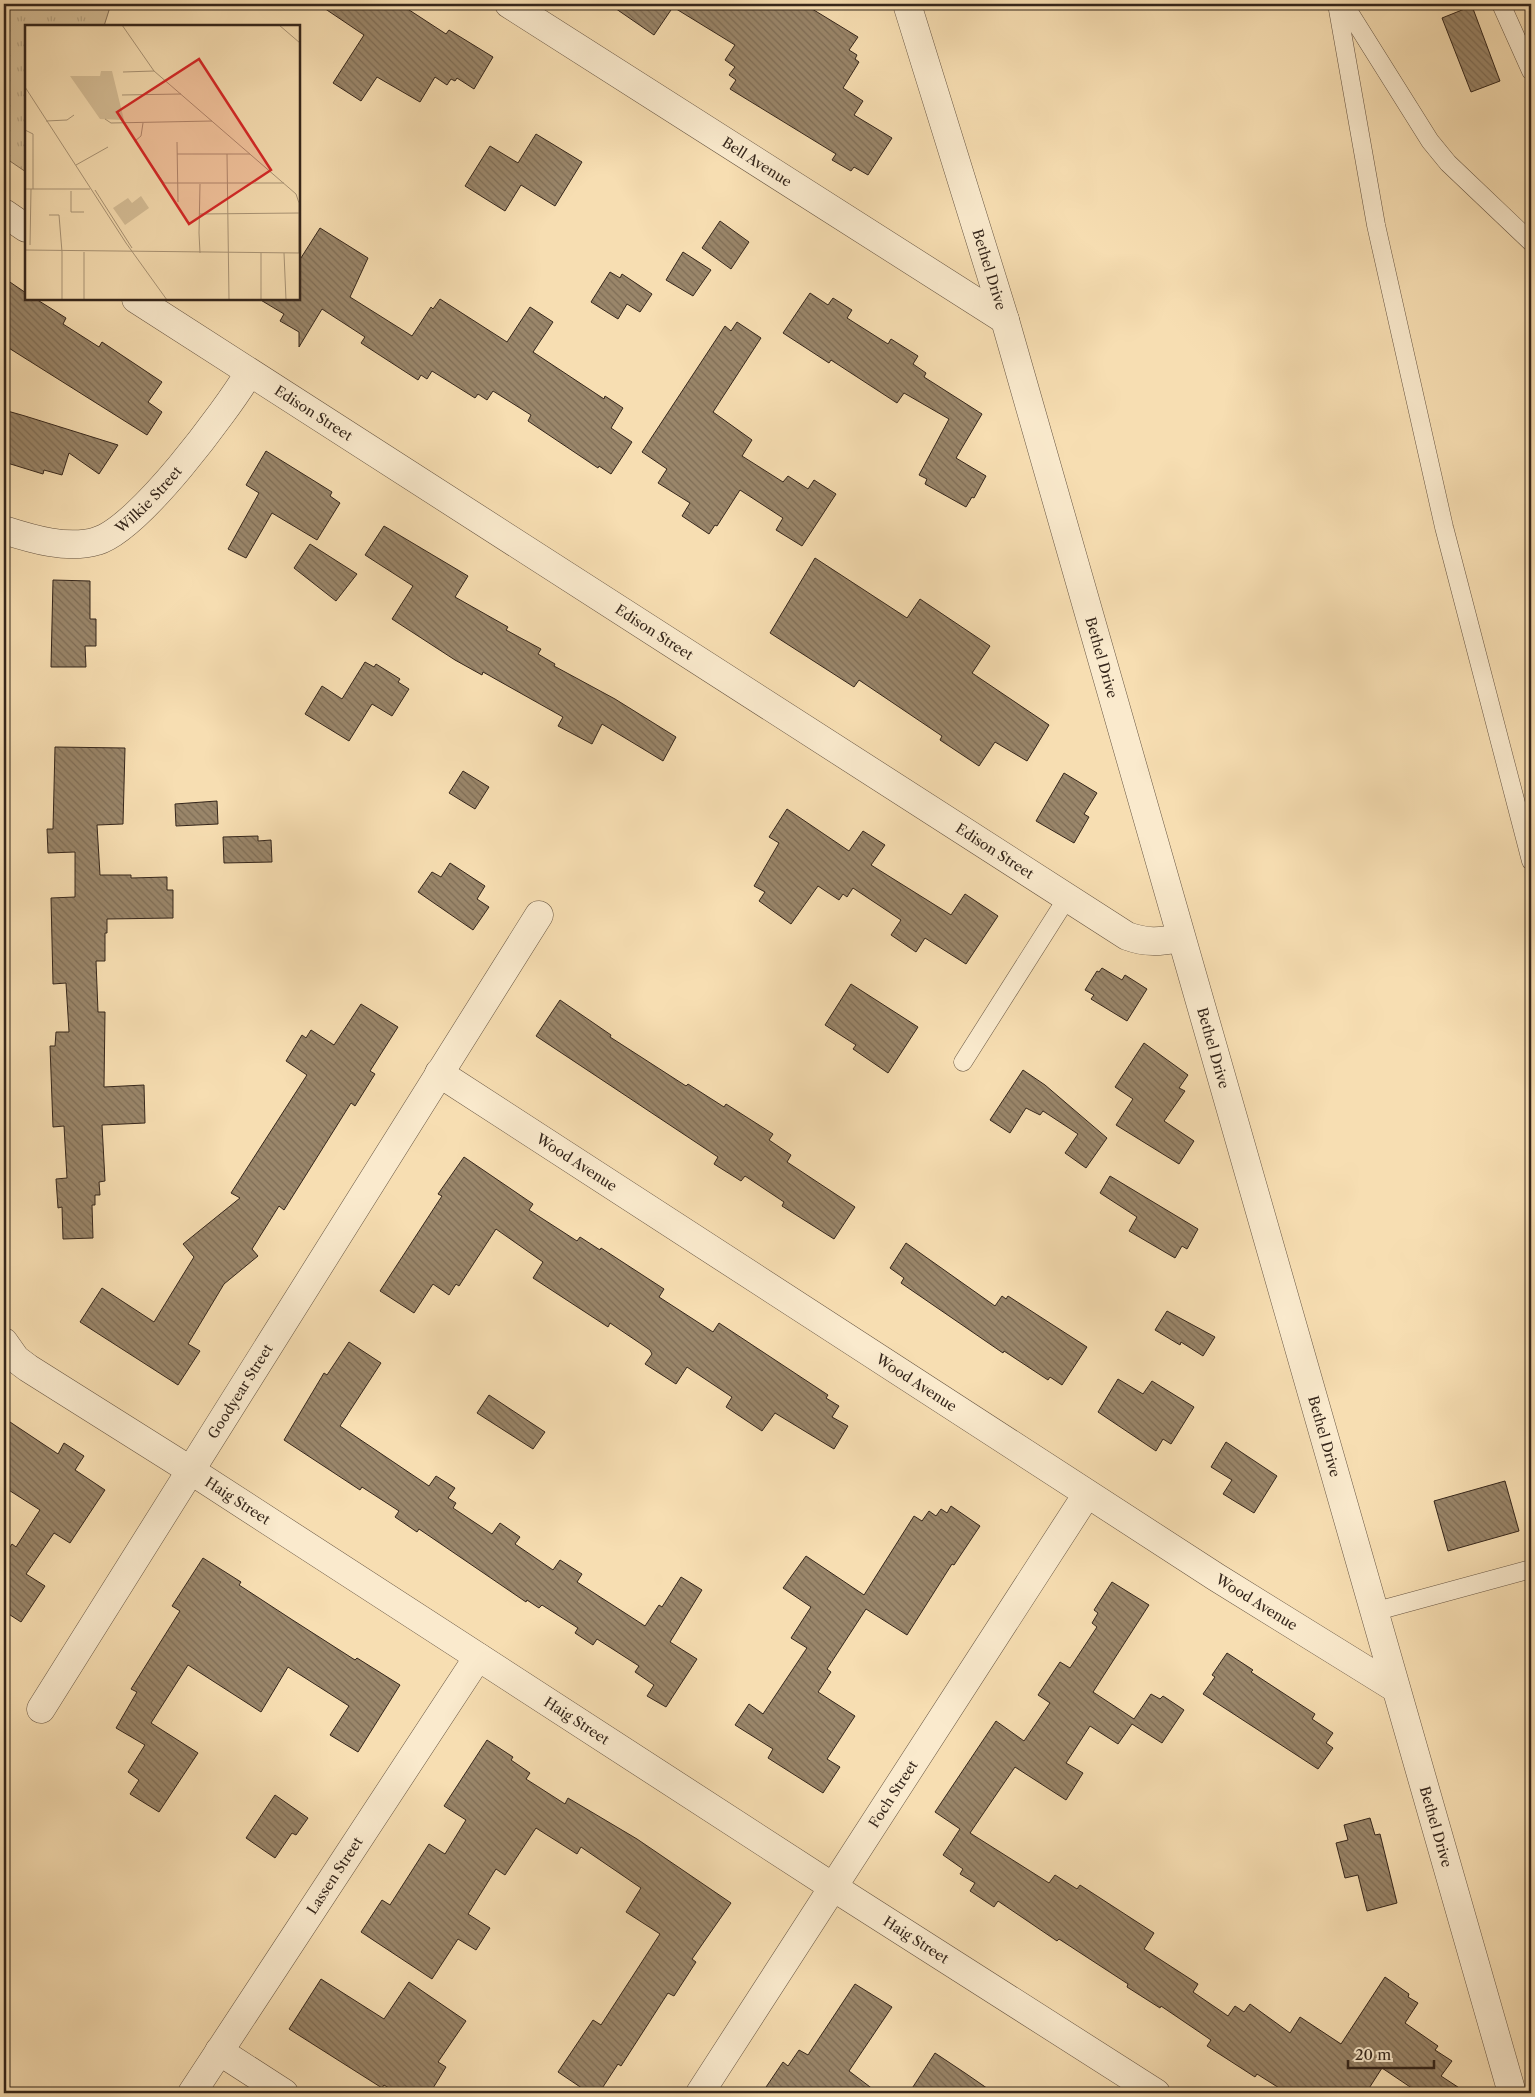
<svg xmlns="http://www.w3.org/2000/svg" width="1535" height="2097" font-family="'Libre Caslon Text',serif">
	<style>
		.park { fill: url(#park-tufts); stroke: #86725a }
		.building { fill: url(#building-back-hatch); stroke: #35261b }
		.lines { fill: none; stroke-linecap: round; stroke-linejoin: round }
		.service-casing { stroke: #665441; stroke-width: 19 }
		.minor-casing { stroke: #665441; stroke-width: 29 }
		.tertiary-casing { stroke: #665441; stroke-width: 29 }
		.service { stroke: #faeacd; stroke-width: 18 }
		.minor { stroke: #faeacd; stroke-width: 28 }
		.tertiary { stroke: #faeacd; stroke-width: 28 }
		.labels { text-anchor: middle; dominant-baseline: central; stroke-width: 5; stroke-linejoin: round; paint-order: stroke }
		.street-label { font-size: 14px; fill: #35261b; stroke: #faeacd }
		.inset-road { fill: none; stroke: #a99476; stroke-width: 1 }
		.view { fill: #d62828; fill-opacity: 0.15; stroke: #d62828; stroke-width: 2.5 }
		.inset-edge { fill: none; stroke: #35261b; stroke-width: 2.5 }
	</style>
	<defs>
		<pattern id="park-tufts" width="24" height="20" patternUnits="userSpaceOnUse" patternTransform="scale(1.25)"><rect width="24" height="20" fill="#d6bf98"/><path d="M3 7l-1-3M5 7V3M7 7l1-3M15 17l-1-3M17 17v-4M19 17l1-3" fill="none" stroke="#b8a482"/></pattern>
		<pattern id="building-back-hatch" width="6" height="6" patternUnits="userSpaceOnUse" patternTransform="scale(1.25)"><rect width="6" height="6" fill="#9a866a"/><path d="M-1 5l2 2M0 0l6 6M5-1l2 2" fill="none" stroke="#7e6d56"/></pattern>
	</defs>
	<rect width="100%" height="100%" fill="#f7deb2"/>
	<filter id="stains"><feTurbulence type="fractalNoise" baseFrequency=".004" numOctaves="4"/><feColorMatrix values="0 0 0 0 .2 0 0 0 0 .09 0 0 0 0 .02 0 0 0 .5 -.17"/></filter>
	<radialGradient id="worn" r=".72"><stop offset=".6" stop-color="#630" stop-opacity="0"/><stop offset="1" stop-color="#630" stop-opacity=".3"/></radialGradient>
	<!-- park -->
	<path class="park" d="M 4,4 L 111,4 L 104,26 L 26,26 L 26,172 L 4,157 Z"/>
	<!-- building -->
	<g class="building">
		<path d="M 318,4 L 400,4 L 446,34 L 449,30 L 493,57 L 474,89 L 457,78 L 455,81 L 451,79 L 447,85 L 435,77 L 420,102 L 377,77 L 361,101 L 333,83 L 364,35 Z"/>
		<path d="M 609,4 L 804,4 L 858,37 L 849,50 L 857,55 L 855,59 L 859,62 L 843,88 L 863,101 L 854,115 L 892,138 L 868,175 L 854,167 L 851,171 L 832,160 L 836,154 L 730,89 L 736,80 L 729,75 L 735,67 L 725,60 L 735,45 L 673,7 L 654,35 Z"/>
		<path d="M 1472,6 L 1500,81 L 1471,92 L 1442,18 Z"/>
		<path d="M 536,134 L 582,162 L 555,206 L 521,185 L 505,211 L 465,186 L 490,146 L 518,163 Z"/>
		<path d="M 720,221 L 749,242 L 731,269 L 702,248 Z"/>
		<path d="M 320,228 L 368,258 L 350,297 L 412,336 L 431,307 L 433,309 L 440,299 L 507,342 L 530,307 L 553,322 L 533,352 L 604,399 L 605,396 L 623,408 L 611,428 L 632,442 L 611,474 L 599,466 L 598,468 L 528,421 L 531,415 L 493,391 L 487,400 L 478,394 L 475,398 L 432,371 L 427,379 L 421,375 L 418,380 L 361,343 L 365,337 L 322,309 L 299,347 L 299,332 L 280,321 L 284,314 L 259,299 L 299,299 L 299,261 Z"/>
		<path d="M 683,252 L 711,270 L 693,296 L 666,280 Z"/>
		<path d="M 610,272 L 620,278 L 622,274 L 652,294 L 640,312 L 627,304 L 618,319 L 591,302 Z"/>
		<path d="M 4,278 L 26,293 L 26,299 L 36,299 L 66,318 L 63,324 L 99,347 L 102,342 L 162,382 L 148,402 L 162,412 L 147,435 L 4,345 Z"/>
		<path d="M 810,293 L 828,305 L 833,298 L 852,310 L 847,318 L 888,344 L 891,339 L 918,356 L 913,364 L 926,373 L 924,377 L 982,414 L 956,458 L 986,476 L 974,498 L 972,497 L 966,507 L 925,484 L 927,479 L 919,475 L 949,419 L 904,393 L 897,403 L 831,360 L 829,363 L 783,333 Z"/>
		<path d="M 737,322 L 761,338 L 713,412 L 752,440 L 742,456 L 783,482 L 788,476 L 808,489 L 814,480 L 836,494 L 802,546 L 776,530 L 783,518 L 740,490 L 717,526 L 715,525 L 709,534 L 682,516 L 690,503 L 658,483 L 667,469 L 642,452 L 725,326 L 731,331 Z"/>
		<path d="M 4,410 L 25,416 L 118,445 L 99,474 L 69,453 L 62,475 L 44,470 L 43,474 L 4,462 Z"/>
		<path d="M 266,451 L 332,492 L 330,496 L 340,503 L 317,540 L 272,513 L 246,558 L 228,549 L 259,493 L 246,485 Z"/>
		<path d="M 384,526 L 468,576 L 455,597 L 508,627 L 506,630 L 541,649 L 538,654 L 555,664 L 554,666 L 615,699 L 676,737 L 663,761 L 602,724 L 592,744 L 558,726 L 563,717 L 483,672 L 482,675 L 455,660 L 392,619 L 413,586 L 365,555 Z"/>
		<path d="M 310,544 L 357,574 L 336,601 L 294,568 Z"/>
		<path d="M 815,558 L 907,618 L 920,599 L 990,646 L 972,673 L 1049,725 L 1027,761 L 995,742 L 979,766 L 940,740 L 942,736 L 859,680 L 854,687 L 770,633 Z"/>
		<path d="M 53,580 L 90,581 L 90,619 L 96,619 L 96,646 L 85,646 L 86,667 L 51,667 Z"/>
		<path d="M 365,662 L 374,667 L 376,664 L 400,679 L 398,682 L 409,689 L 392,716 L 372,704 L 349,741 L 305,714 L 322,686 L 342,699 Z"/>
		<path d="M 55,747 L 125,748 L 123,824 L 97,825 L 100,875 L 131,875 L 131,878 L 167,877 L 167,890 L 173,890 L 173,918 L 107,919 L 107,933 L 105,933 L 105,961 L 96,961 L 98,1012 L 105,1012 L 104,1087 L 144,1085 L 145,1123 L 102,1125 L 105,1181 L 99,1182 L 100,1195 L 95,1195 L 95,1205 L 92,1205 L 93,1238 L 63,1239 L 62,1207 L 58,1208 L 56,1179 L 67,1178 L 64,1126 L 53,1127 L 50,1046 L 55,1046 L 56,1032 L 69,1032 L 66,983 L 53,984 L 51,898 L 75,897 L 75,852 L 48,853 L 47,829 L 53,829 Z"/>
		<path d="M 463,771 L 489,787 L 475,809 L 449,793 Z"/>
		<path d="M 1064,773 L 1097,793 L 1084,814 L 1089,817 L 1074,843 L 1036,821 Z"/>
		<path d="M 217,801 L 218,824 L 176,826 L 175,804 Z"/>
		<path d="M 787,809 L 849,851 L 863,831 L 885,845 L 871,865 L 951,915 L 965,894 L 998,916 L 966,964 L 925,938 L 916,952 L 891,935 L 901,920 L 853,888 L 847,897 L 843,894 L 839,900 L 818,886 L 791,924 L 759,901 L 765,892 L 754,886 L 779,843 L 769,837 Z"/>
		<path d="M 258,836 L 258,841 L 271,840 L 272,862 L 224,863 L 223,837 Z"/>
		<path d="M 450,863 L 485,886 L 477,899 L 489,907 L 473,930 L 418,892 L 432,872 L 441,877 Z"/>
		<path d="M 1102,968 L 1122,980 L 1125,975 L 1147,989 L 1127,1021 L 1091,999 L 1094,995 L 1085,990 L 1097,971 L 1099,972 Z"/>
		<path d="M 851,984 L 918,1027 L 888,1073 L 853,1049 L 856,1045 L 825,1025 Z"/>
		<path d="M 560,1000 L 611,1035 L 610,1037 L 686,1086 L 688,1084 L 724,1107 L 726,1104 L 773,1134 L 769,1140 L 791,1155 L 787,1162 L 855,1207 L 834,1239 L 782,1206 L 784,1202 L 745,1176 L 741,1181 L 714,1164 L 718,1157 L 536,1036 Z"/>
		<path d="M 361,1004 L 398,1027 L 370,1071 L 375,1074 L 355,1106 L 351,1103 L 284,1210 L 279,1206 L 252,1249 L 258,1256 L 224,1284 L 188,1344 L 200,1351 L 178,1385 L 80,1322 L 102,1288 L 154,1322 L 194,1257 L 183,1244 L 240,1198 L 231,1193 L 307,1075 L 286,1061 L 302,1035 L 306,1038 L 311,1030 L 334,1045 Z"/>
		<path d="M 1144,1043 L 1188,1075 L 1179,1088 L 1185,1091 L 1164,1121 L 1194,1141 L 1179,1164 L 1116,1125 L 1133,1099 L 1115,1087 Z"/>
		<path d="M 1023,1070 L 1045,1085 L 1107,1138 L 1086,1168 L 1065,1153 L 1078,1134 L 1043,1111 L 1040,1115 L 1026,1108 L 1010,1133 L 990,1120 Z"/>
		<path d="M 464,1157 L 533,1204 L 529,1210 L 577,1241 L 580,1237 L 600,1250 L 601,1248 L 664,1289 L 659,1297 L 713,1332 L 719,1323 L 828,1395 L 826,1398 L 839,1406 L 832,1417 L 848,1426 L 834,1449 L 775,1413 L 762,1431 L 726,1407 L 732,1397 L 687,1367 L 676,1384 L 645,1364 L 652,1354 L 650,1350 L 610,1323 L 608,1327 L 533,1278 L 543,1262 L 496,1229 L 459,1286 L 456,1284 L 449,1295 L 433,1284 L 414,1313 L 380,1291 L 442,1196 L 438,1194 Z"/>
		<path d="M 1110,1176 L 1198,1229 L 1187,1249 L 1182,1246 L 1175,1258 L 1129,1231 L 1137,1217 L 1100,1193 Z"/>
		<path d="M 906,1243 L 995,1306 L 1002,1296 L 1006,1299 L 1008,1296 L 1087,1347 L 1062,1385 L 1050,1377 L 1048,1380 L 1004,1351 L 1003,1353 L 901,1283 L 904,1278 L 890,1268 Z"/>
		<path d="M 1167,1311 L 1215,1337 L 1203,1356 L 1181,1342 L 1180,1345 L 1155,1330 Z"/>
		<path d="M 349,1342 L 381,1363 L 340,1426 L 429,1486 L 436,1476 L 455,1488 L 448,1498 L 456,1503 L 453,1508 L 492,1534 L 500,1523 L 520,1537 L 515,1544 L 553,1570 L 560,1560 L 582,1574 L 577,1582 L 645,1626 L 659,1605 L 662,1607 L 681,1577 L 702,1590 L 670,1642 L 697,1659 L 666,1707 L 647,1696 L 654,1685 L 635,1672 L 639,1666 L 597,1639 L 593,1645 L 575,1633 L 578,1628 L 542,1605 L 539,1608 L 527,1600 L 526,1602 L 419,1529 L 417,1532 L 395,1517 L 399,1511 L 362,1487 L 360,1490 L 284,1440 L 324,1373 L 327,1375 Z"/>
		<path d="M 1118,1379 L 1143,1394 L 1152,1381 L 1194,1407 L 1171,1444 L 1163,1439 L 1156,1451 L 1098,1412 Z"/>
		<path d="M 489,1395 L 545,1432 L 533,1449 L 477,1413 Z"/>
		<path d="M 4,1418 L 58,1454 L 64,1443 L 84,1456 L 75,1470 L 105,1490 L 70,1543 L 54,1533 L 26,1574 L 45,1586 L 21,1622 L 4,1611 L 4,1556 L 12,1544 L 16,1547 L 40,1510 L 4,1487 Z"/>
		<path d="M 1226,1442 L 1277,1476 L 1254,1513 L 1223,1494 L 1232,1480 L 1211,1467 Z"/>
		<path d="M 1505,1481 L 1519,1531 L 1448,1551 L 1434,1501 Z"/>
		<path d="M 951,1506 L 980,1526 L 954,1565 L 952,1564 L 907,1635 L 866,1609 L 827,1669 L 831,1672 L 818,1692 L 855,1716 L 827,1759 L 840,1767 L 823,1793 L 768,1758 L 773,1749 L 735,1725 L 749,1704 L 763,1714 L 807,1648 L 791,1638 L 811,1607 L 783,1588 L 806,1556 L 864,1595 L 914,1516 L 922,1521 L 929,1511 L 936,1516 L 941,1509 L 947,1513 Z"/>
		<path d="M 203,1558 L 241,1582 L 239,1585 L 291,1619 L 355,1660 L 357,1658 L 400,1685 L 358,1752 L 330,1735 L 349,1706 L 288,1667 L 261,1712 L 188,1665 L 151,1723 L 198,1753 L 159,1812 L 130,1794 L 139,1780 L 128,1772 L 145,1745 L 116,1728 L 137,1692 L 131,1689 L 180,1611 L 172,1606 Z"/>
		<path d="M 1112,1582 L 1149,1605 L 1093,1692 L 1134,1719 L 1151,1694 L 1160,1699 L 1163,1696 L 1184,1710 L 1162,1743 L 1132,1724 L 1118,1744 L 1090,1726 L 1066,1763 L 1083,1773 L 1066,1800 L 1015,1767 L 970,1833 L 1049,1883 L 1055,1875 L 1077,1889 L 1080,1885 L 1154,1933 L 1144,1949 L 1198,1984 L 1193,1992 L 1228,2016 L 1235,2006 L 1244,2012 L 1250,2004 L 1290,2033 L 1300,2017 L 1341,2044 L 1385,1977 L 1409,1994 L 1408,1997 L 1418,2003 L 1405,2023 L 1438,2046 L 1435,2050 L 1452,2061 L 1441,2076 L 1467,2093 L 1419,2093 L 1382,2068 L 1366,2093 L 1287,2093 L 1257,2074 L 1255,2077 L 1207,2046 L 1211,2040 L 1161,2006 L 1160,2008 L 1127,1987 L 1128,1984 L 1059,1939 L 1057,1941 L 998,1901 L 994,1907 L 970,1891 L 975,1883 L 960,1874 L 963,1869 L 943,1855 L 960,1829 L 935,1812 L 996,1721 L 1024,1741 L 1050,1703 L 1038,1695 L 1060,1662 L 1070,1668 L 1097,1627 L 1092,1623 L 1098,1613 L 1094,1610 Z"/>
		<path d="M 1227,1653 L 1253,1670 L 1251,1672 L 1315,1714 L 1312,1719 L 1333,1733 L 1326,1743 L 1333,1748 L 1318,1769 L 1203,1694 L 1215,1677 L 1212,1675 Z"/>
		<path d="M 487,1740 L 513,1757 L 511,1760 L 530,1773 L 526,1779 L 565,1804 L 568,1798 L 637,1839 L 731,1903 L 692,1959 L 696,1962 L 674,1996 L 668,1993 L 621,2066 L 618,2064 L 599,2093 L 589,2093 L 558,2072 L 593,2020 L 601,2025 L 660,1934 L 626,1912 L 641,1888 L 581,1847 L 577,1854 L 536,1828 L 505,1875 L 496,1869 L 468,1914 L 490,1928 L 476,1950 L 458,1939 L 432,1979 L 361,1932 L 382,1900 L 390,1905 L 429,1844 L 445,1854 L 466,1820 L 444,1806 Z"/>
		<path d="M 275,1795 L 308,1818 L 296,1835 L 292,1833 L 275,1858 L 246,1838 Z"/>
		<path d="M 1370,1818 L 1375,1835 L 1380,1834 L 1397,1903 L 1367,1911 L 1358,1875 L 1345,1878 L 1336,1843 L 1348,1840 L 1344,1825 Z"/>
		<path d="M 321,1979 L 384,2019 L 409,1982 L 466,2021 L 438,2062 L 446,2067 L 430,2093 L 397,2093 L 384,2085 L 382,2088 L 289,2029 Z"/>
		<path d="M 855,1984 L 892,2007 L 849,2071 L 878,2093 L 762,2093 L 783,2062 L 788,2066 L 799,2050 L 808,2055 Z"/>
		<path d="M 935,2053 L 965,2073 L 994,2093 L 909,2093 Z"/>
	</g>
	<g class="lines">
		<!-- service casing -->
		<g class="service-casing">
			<g id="service">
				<path d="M 1337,4 L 1376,225 L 1444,527 L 1531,861"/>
				<path d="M 1344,4 L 1430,141 L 1448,163 L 1531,242"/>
				<path d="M 1501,4 L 1531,71"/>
				<path d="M 963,1062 L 1067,898"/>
				<path d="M 1373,1612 L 1531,1569"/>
			</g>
		</g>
		<!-- minor casing -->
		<g class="minor-casing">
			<g id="minor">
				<path id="s1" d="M 509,4 L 1005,320"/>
				<path d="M 4,213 L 26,228"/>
				<path id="s2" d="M 136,299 L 1127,936 C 1146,943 1160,942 1180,938"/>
				<path id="s3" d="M 4,530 C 32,539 68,550 97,541 C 139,529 226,411 249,373"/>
				<path id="s4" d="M 439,1073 L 1216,1577 L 1395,1688"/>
				<path id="s5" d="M 4,1342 L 16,1359 L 28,1368 L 190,1470 L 833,1887 L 1156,2093"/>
				<path id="s6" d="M 41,1709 L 539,915"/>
				<path d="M 219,2051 L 284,2093"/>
				<path id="s7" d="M 192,2093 L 478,1657"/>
				<path id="s8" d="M 700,2093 L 1087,1494"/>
			</g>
		</g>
		<!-- tertiary casing -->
		<g class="tertiary-casing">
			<g id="tertiary">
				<path id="s9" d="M 907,4 L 1005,320 L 1512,2093"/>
			</g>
		</g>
		<!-- service -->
		<use href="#service" class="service"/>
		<!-- minor -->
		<use href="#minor" class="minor"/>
		<!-- tertiary -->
		<use href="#tertiary" class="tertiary"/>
	</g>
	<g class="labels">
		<!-- street labels -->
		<g class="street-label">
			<text stroke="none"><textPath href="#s1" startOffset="294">Bell Avenue</textPath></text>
			<text stroke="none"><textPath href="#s9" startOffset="278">Bethel Drive</textPath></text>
			<text stroke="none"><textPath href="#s2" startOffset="211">Edison Street</textPath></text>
			<text stroke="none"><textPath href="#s3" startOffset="162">Wilkie Street</textPath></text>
			<text stroke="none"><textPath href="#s2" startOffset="616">Edison Street</textPath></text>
			<text stroke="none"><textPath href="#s9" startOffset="682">Bethel Drive</textPath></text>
			<text stroke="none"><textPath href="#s2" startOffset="1021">Edison Street</textPath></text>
			<text stroke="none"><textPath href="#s9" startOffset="1088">Bethel Drive</textPath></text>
			<text stroke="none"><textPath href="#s4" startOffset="164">Wood Avenue</textPath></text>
			<text stroke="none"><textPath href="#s4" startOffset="569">Wood Avenue</textPath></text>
			<text stroke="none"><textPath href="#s6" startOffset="375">Goodyear Street</textPath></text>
			<text stroke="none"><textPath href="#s9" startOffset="1492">Bethel Drive</textPath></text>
			<text stroke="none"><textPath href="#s5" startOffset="284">Haig Street</textPath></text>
			<text stroke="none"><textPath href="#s4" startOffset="974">Wood Avenue</textPath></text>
			<text stroke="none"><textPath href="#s5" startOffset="688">Haig Street</textPath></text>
			<text stroke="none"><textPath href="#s8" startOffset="356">Foch Street</textPath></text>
			<text stroke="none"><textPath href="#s9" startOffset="1898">Bethel Drive</textPath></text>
			<text stroke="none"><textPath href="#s7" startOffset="260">Lassen Street</textPath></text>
			<text stroke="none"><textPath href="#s5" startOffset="1092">Haig Street</textPath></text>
		</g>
	</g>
	<!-- overview -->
	<g transform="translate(25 25)">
		<rect width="275" height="275" fill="#f7deb2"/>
		<path d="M 116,171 L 124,183 L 100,200 L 88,183 L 103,173 L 107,178 Z" fill="#d6bf98"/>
		<path d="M 76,46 L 87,46 L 99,95 L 75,94 L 45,51 L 75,51 Z" fill="#d6bf98"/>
		<path class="inset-road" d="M 97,0 L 129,46 L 271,169 L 274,178 L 274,228M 254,0 L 275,18M 98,47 L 129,46M 0,62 L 101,218 L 142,275M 97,70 L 156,69M 80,94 L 86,98 L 187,96M 21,96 L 42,95 L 49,90M 118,98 L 116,111 L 110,116 L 139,158 L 259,158M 0,105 L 8,109 L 8,164M 152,117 L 153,177M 152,129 L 225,129M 202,129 L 204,275M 51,140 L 83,122M 0,164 L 65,164M 70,165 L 107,223M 46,166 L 46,187 L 59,187M 175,189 L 274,188M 24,190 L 34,190 L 37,227M 174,208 L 175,159M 174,208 L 175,228M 5,220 L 6,164M 0,225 L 275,228M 37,227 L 37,275M 59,227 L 59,275M 259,228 L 261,275M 236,275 L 236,228"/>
		<path class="view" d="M 174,34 L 246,145 L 164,199 L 92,87 Z"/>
		<rect width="275" height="275" class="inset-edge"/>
	</g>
	<!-- margin -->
	<rect width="1535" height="2097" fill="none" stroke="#f7deb2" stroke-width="20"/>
	<rect x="5" y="5" width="1525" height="2087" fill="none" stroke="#35261b" stroke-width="2.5"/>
	<rect x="10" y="10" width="1515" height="2077" fill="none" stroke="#35261b"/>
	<!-- scale -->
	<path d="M1348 2060v8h86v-8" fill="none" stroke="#35261b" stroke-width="2.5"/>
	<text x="1355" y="2060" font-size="15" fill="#35261b" stroke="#faeacd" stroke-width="4" paint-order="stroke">20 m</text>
	<rect width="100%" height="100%" filter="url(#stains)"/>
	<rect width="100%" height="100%" fill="url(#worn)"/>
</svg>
